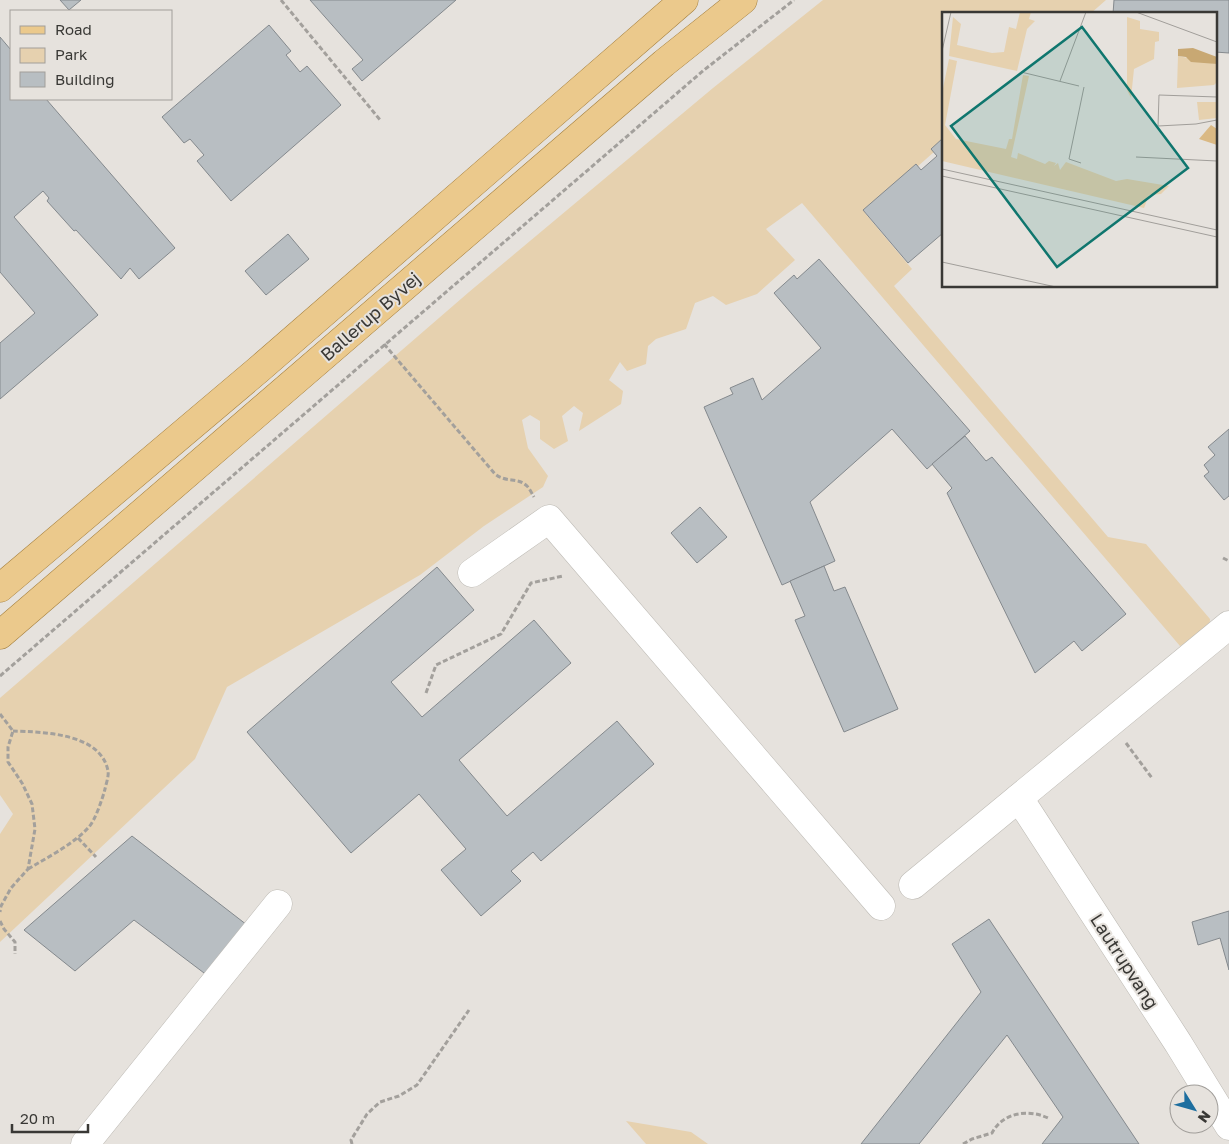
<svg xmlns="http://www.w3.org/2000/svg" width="1229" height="1144" font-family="'Golos Text',sans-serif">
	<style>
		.green { fill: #e6d1af }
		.building { fill: #b8bec2; stroke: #84898d }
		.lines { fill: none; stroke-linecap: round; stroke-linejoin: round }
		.minor-casing { stroke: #bebbb5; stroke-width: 29 }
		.major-casing { stroke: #a47f3c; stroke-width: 29 }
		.path { stroke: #a3a09c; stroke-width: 3; stroke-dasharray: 5 2.5; stroke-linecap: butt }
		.minor { stroke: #fff; stroke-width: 28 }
		.major { stroke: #ebc98c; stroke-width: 28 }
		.labels { text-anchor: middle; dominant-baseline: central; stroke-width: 4; stroke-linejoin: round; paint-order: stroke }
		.street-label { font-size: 18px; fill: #393835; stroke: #e6e2dd }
		.inset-road { fill: none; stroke: #a19e9a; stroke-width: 1 }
		.view { fill: #0f766e; fill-opacity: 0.15; stroke: #0f766e; stroke-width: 2.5 }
		.inset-edge { fill: none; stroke: #393835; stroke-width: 2.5 }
	</style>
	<rect width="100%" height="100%" fill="#e6e2dd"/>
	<!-- green -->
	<g class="green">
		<path d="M 823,0 L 1106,0 L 1090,14 L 943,14 L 943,144 L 865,213 L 912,269 L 894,286 L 1108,537 L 1146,544 L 1210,619 L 1209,631 L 1180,646 L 802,203 L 766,229 L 795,260 L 757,294 L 726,305 L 713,296 L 695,303 L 686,329 L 656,339 L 648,346 L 646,364 L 627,371 L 620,362 L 609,380 L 623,391 L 621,404 L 579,431 L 583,413 L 574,406 L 562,416 L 568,441 L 554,449 L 540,439 L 540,421 L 530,415 L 522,420 L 528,448 L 548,476 L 543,487 L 484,526 L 420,575 L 227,687 L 195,759 L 0,942 L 0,834 L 13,814 L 0,795 L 0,698 L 469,292 L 713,88 Z"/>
		<path d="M 626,1121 L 691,1132 L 708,1144 L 646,1144 Z"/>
	</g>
	<!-- building -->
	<g class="building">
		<path d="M 60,0 L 81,0 L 69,10 Z"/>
		<path d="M 310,0 L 456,0 L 362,81 L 352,69 L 363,60 Z"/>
		<path d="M 1114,0 L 1229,0 L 1229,53 L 1215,52 L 1215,14 L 1113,14 Z"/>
		<path d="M 269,25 L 291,51 L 286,55 L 300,72 L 307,66 L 341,105 L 231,201 L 197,161 L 204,155 L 190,139 L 184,143 L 162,117 Z"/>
		<path d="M 0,37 L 11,50 L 11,99 L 46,99 L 175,248 L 139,279 L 130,268 L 121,279 L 76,230 L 74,231 L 47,201 L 49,198 L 43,191 L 14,217 L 98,315 L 0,399 L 0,343 L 35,313 L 0,272 Z"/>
		<path d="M 943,138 L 943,233 L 908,263 L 863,210 L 916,164 L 921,170 L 937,156 L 931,149 Z"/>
		<path d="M 288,234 L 309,259 L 266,295 L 245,271 Z"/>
		<path d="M 819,259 L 970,431 L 927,469 L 892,429 L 810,502 L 835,561 L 782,585 L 704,407 L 733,394 L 730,388 L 753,378 L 762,400 L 821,348 L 774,293 L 794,275 L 797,279 Z"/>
		<path d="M 1229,429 L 1229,496 L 1224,500 L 1204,476 L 1209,472 L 1204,465 L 1215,455 L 1208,447 Z"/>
		<path d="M 965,436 L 986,461 L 992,457 L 1126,614 L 1082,651 L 1074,641 L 1035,673 L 947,493 L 952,488 L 932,464 Z"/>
		<path d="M 700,507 L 727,537 L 697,563 L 671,533 Z"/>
		<path d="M 824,566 L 834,591 L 845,587 L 898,709 L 844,732 L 795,620 L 805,616 L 790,581 Z"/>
		<path d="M 437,567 L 474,610 L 391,682 L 422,717 L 534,620 L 571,663 L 459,760 L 507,816 L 617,721 L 654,764 L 541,861 L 533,852 L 511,871 L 521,881 L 481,916 L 441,870 L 466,849 L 419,794 L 351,853 L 247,732 Z"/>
		<path d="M 132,836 L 247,925 L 208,976 L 134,920 L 75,971 L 24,930 Z"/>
		<path d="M 1229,911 L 1229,970 L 1220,938 L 1198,945 L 1192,922 Z"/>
		<path d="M 989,919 L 1139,1144 L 1042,1144 L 1063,1117 L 1007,1035 L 919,1144 L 861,1144 L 981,992 L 952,944 Z"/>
	</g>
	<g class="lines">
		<!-- minor casing -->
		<g class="minor-casing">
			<g id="minor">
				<path d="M 472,573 L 549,519 L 881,906"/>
				<path d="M 1019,798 L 1178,1043 L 1229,1126"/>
				<path d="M 913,885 L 1229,625"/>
				<path d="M 85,1144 L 278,904"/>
			</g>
		</g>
		<!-- major casing -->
		<g class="major-casing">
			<g id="major">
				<path d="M 0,588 L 258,370 L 684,0"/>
				<path d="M 0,635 L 664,63 L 743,0"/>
			</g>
		</g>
		<!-- path -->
		<g class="path">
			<path d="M 281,0 L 381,121"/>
			<path d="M 384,344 L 495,474 C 506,483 518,477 527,486 C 530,489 532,494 534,497"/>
			<path d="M 1223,558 L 1229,561"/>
			<path d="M 0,676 L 704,70 L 794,0"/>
			<path d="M 426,693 L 436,665 L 501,634 L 531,583 L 563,576"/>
			<path d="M 0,714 L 13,731 L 8,747 L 8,762 L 22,783 L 32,804 L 35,829 L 28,869 L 11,888 L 1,906 L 0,912"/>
			<path d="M 13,731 C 43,732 101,733 108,771 C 109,776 106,784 105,789 C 102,800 95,821 88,828 C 72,845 48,857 28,869"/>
			<path d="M 1126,743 L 1152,778"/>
			<path d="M 78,838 L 96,857"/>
			<path d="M 0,921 L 4,929 L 15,942 L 15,954"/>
			<path d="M 352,1144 L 351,1140 L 367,1114 L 380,1102 L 399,1096 L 417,1085 L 469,1010"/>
			<path d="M 963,1144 L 972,1139 L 992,1133 C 1003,1112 1029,1109 1048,1118"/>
		</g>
		<!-- minor -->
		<use href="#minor" class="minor"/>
		<!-- major -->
		<use href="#major" class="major"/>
	</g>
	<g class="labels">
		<!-- street labels -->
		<g class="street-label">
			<text transform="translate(370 316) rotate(-41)">Ballerup Byvej</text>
			<text transform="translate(1125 961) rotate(57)">Lautrupvang</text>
		</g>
	</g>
	<!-- overview -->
	<g transform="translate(942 12)">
		<rect width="275" height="275" fill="#e6e2dd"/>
		<path d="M 78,0 L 89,0 L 87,7 L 93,9 L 85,17 L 75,59 L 7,44 L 11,5 L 19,12 L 15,33 L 50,41 L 62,40 L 67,15 L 74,17 ZM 185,5 L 198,9 L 198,17 L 217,20 L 217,29 L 213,30 L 212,47 L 192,57 L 189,86 L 185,78 ZM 236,44 L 275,52 L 275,70 L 272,73 L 235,76 ZM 7,47 L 15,49 L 3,113 L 14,127 L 64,137 L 67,127 L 70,127 L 81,63 L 87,64 L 69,145 L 75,147 L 76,141 L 103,152 L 107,149 L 114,151 L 112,154 L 116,151 L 118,158 L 124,150 L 174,169 L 185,167 L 227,174 L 219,182 L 207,183 L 202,196 L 0,149 L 0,81 ZM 255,90 L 275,90 L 275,106 L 257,108 Z" fill="#e6d1af"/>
		<path d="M 251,36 L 275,45 L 275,52 L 249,50 L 244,45 L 236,44 L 236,37 Z" fill="#c8a873"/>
		<path d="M 269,113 L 275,117 L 275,133 L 257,127 Z" fill="#dab984"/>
		<path class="inset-road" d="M 194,0 L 275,30M 0,39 L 9,0M 79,60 L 137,74M 118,69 L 144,0M 275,85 L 217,83 L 216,114 L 254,112 L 275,108M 194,145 L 275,149M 139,151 L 127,147 L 142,75M 0,157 L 275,218M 0,164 L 275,225M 0,250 L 114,275"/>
		<path class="view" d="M 140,15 L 246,156 L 115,255 L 9,114 Z"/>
		<rect width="275" height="275" class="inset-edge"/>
	</g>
	<!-- legend -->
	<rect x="10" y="10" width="162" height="90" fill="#e6e2dd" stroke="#a19e9a"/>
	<rect x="20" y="26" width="25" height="8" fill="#ebc98c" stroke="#a19e9a"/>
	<text x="55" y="35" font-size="15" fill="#393835">Road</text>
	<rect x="20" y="48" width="25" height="15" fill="#e6d1af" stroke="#a19e9a"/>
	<text x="55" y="60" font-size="15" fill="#393835">Park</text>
	<rect x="20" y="72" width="25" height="15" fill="#b8bec2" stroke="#a19e9a"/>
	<text x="55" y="85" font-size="15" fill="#393835">Building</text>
	<!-- north arrow -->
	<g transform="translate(1194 1109) rotate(127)"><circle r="24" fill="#e6e2dd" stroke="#a19e9a"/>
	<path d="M0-4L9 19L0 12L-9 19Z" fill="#1d6e9f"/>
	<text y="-8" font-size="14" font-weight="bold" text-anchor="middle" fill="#393835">N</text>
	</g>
	<!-- scale -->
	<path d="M12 1124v8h76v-8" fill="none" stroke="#393835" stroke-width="2.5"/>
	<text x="20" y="1124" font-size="15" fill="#393835" stroke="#e6e2dd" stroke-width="4" paint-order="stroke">20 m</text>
</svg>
